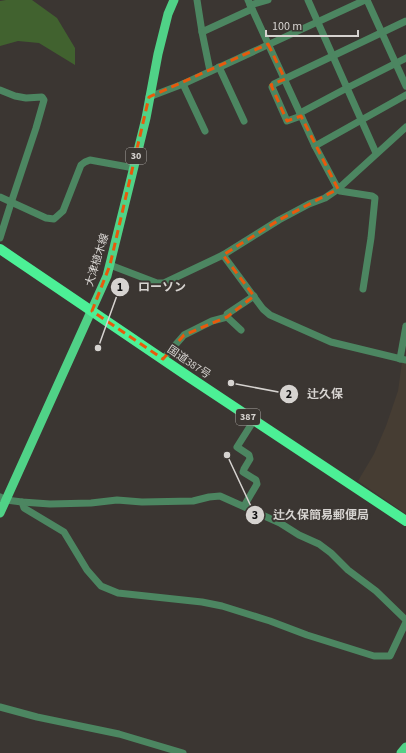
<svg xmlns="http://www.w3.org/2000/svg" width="406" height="753" font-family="'Source Sans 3','Noto Sans JP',sans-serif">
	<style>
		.built { fill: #463d33 }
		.green { fill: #41622f }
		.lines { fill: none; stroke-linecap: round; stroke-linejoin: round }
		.minor { stroke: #4c8661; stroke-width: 7 }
		.major { stroke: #50d287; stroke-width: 9 }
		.highway { stroke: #4cf096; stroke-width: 10 }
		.marked { fill: none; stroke: #e8590c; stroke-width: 3; stroke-dasharray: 8 5; stroke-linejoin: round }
		.labels { text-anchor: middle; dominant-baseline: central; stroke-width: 4; stroke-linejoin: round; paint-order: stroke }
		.shield { fill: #3b3632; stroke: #a8a4a1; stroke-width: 1 }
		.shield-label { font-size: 10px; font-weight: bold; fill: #d6d3d0 }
		.street-label { font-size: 11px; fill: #d6d3d0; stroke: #3b3632 }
		.leader { fill: none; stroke: #d6d3d0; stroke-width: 1.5 }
		.callout-dot { fill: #d6d3d0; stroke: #3b3632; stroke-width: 1.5 }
		.mark-label { font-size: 12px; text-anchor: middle; font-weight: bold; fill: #111 }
		.callout-label { font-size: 12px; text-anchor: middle; font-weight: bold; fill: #d6d3d0; stroke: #3b3632; stroke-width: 4; stroke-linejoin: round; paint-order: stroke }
	</style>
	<rect width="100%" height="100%" fill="#3b3632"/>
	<!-- built -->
	<path class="built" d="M 402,362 L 406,363 L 406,514 L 358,481 L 374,454 L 386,426 L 398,391 Z"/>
	<!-- green -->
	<path class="green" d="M 6,0 L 32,0 L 57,18 L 75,48 L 75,65 L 39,43 L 18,41 L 0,46 L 0,1 Z"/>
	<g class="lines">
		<!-- minor -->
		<g class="minor">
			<path d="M 197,0 L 202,32 L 252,9"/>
			<path d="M 248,0 L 315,146 L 338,189 L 340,191 L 372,196 L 375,198 L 371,238 L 363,289"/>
			<path d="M 308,0 L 347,88 L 406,58"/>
			<path d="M 367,0 L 406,86"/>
			<path d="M 250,5 L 268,0"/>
			<path d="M 202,32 L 210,71"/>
			<path d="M 219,67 L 244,121"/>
			<path d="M 183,84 L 205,131"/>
			<path d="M 0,90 L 15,96 L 26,98 L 42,97 L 44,100 L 36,128 L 11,203 L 0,238"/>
			<path d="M 149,97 L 183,84 L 365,0"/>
			<path d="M 300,113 L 347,88 L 376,153"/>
			<path d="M 301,116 L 287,121 L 272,87 L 274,84 L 406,21"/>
			<path d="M 315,146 L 406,95"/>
			<path d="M 0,197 L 46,218 L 54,219 L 63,211 L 81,165 L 85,162 L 90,160 L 134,168"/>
			<path d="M 223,255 L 263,309 L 270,315 L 331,342 L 406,360"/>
			<path d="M 110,265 L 157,283 L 164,283 L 223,255 L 279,220 L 309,204 L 325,198 L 338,189 L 406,127"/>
			<path d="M 227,317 L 241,330"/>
			<path d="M 163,359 L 184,335 L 212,321 L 227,317 L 227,314 L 254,296"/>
			<path d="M 400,359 L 406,326"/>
			<path d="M 0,497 L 6,500 L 22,502 L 50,504 L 91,503 L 117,500 L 142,502 L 193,501 L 209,497 L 220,496 L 280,523 L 299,535 L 319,544 L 331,553 L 348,570 L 376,591 L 406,620"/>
			<path d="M 22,502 L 24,508 L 64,532 L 87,570 L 101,586 L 118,593 L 202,602 L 222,606 L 270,621 L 307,635 L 374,656 L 390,656 L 406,622"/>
			<path d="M 244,506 L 257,484 L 256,480 L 243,472 L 244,469 L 250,459 L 249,455 L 237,447 L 254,420"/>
			<path d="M 0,707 L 37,717 L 119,734 L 183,753"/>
		</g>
		<!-- major -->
		<g class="major">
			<path d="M 0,513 L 107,276 L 146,118 L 158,54 L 168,14 L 174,0"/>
			<path d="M 401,753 L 406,747"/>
		</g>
		<!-- highway -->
		<path class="highway" d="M 0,249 L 189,377 L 406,521"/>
	</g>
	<!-- marked area -->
	<path class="marked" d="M 268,44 L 285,79 L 271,85 L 287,121 L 301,116 L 338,189 L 279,220 L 223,255 L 254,296 L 227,317 L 184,335 L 163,359 L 92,311 L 110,265 L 149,97 Z"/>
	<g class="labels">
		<!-- shield labels -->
		<g class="shield">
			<rect x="126" y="148" width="20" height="16" rx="3"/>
			<rect x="236" y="409" width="24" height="16" rx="3"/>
		</g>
		<g class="shield-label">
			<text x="136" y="156">30</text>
			<text x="248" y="417">387</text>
		</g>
		<!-- street labels -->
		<g class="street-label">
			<text transform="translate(97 260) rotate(-73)">大津植木線</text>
			<text transform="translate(189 362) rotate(34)">国道387号</text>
		</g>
	</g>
	<!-- callouts -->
	<path class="leader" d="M98 348L120 287M231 383L289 394M227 455L255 515"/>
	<g class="callout-dot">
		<circle cx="98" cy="348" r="4"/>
		<circle cx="231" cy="383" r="4"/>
		<circle cx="227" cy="455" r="4"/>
		<circle cx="120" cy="287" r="10"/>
		<circle cx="289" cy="394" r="10"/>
		<circle cx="255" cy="515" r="10"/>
	</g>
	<g class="mark-label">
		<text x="120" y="291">1</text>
		<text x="289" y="398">2</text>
		<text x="255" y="519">3</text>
	</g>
	<g class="callout-label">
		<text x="162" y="291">ローソン</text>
		<text x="325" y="398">辻久保</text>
		<text x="321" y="519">辻久保簡易郵便局</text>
	</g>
	<!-- scale -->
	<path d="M266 30v6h92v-6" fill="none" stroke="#d6d3d0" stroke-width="2"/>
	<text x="272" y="30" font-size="12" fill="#d6d3d0" stroke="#3b3632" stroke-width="3" paint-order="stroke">100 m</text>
</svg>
